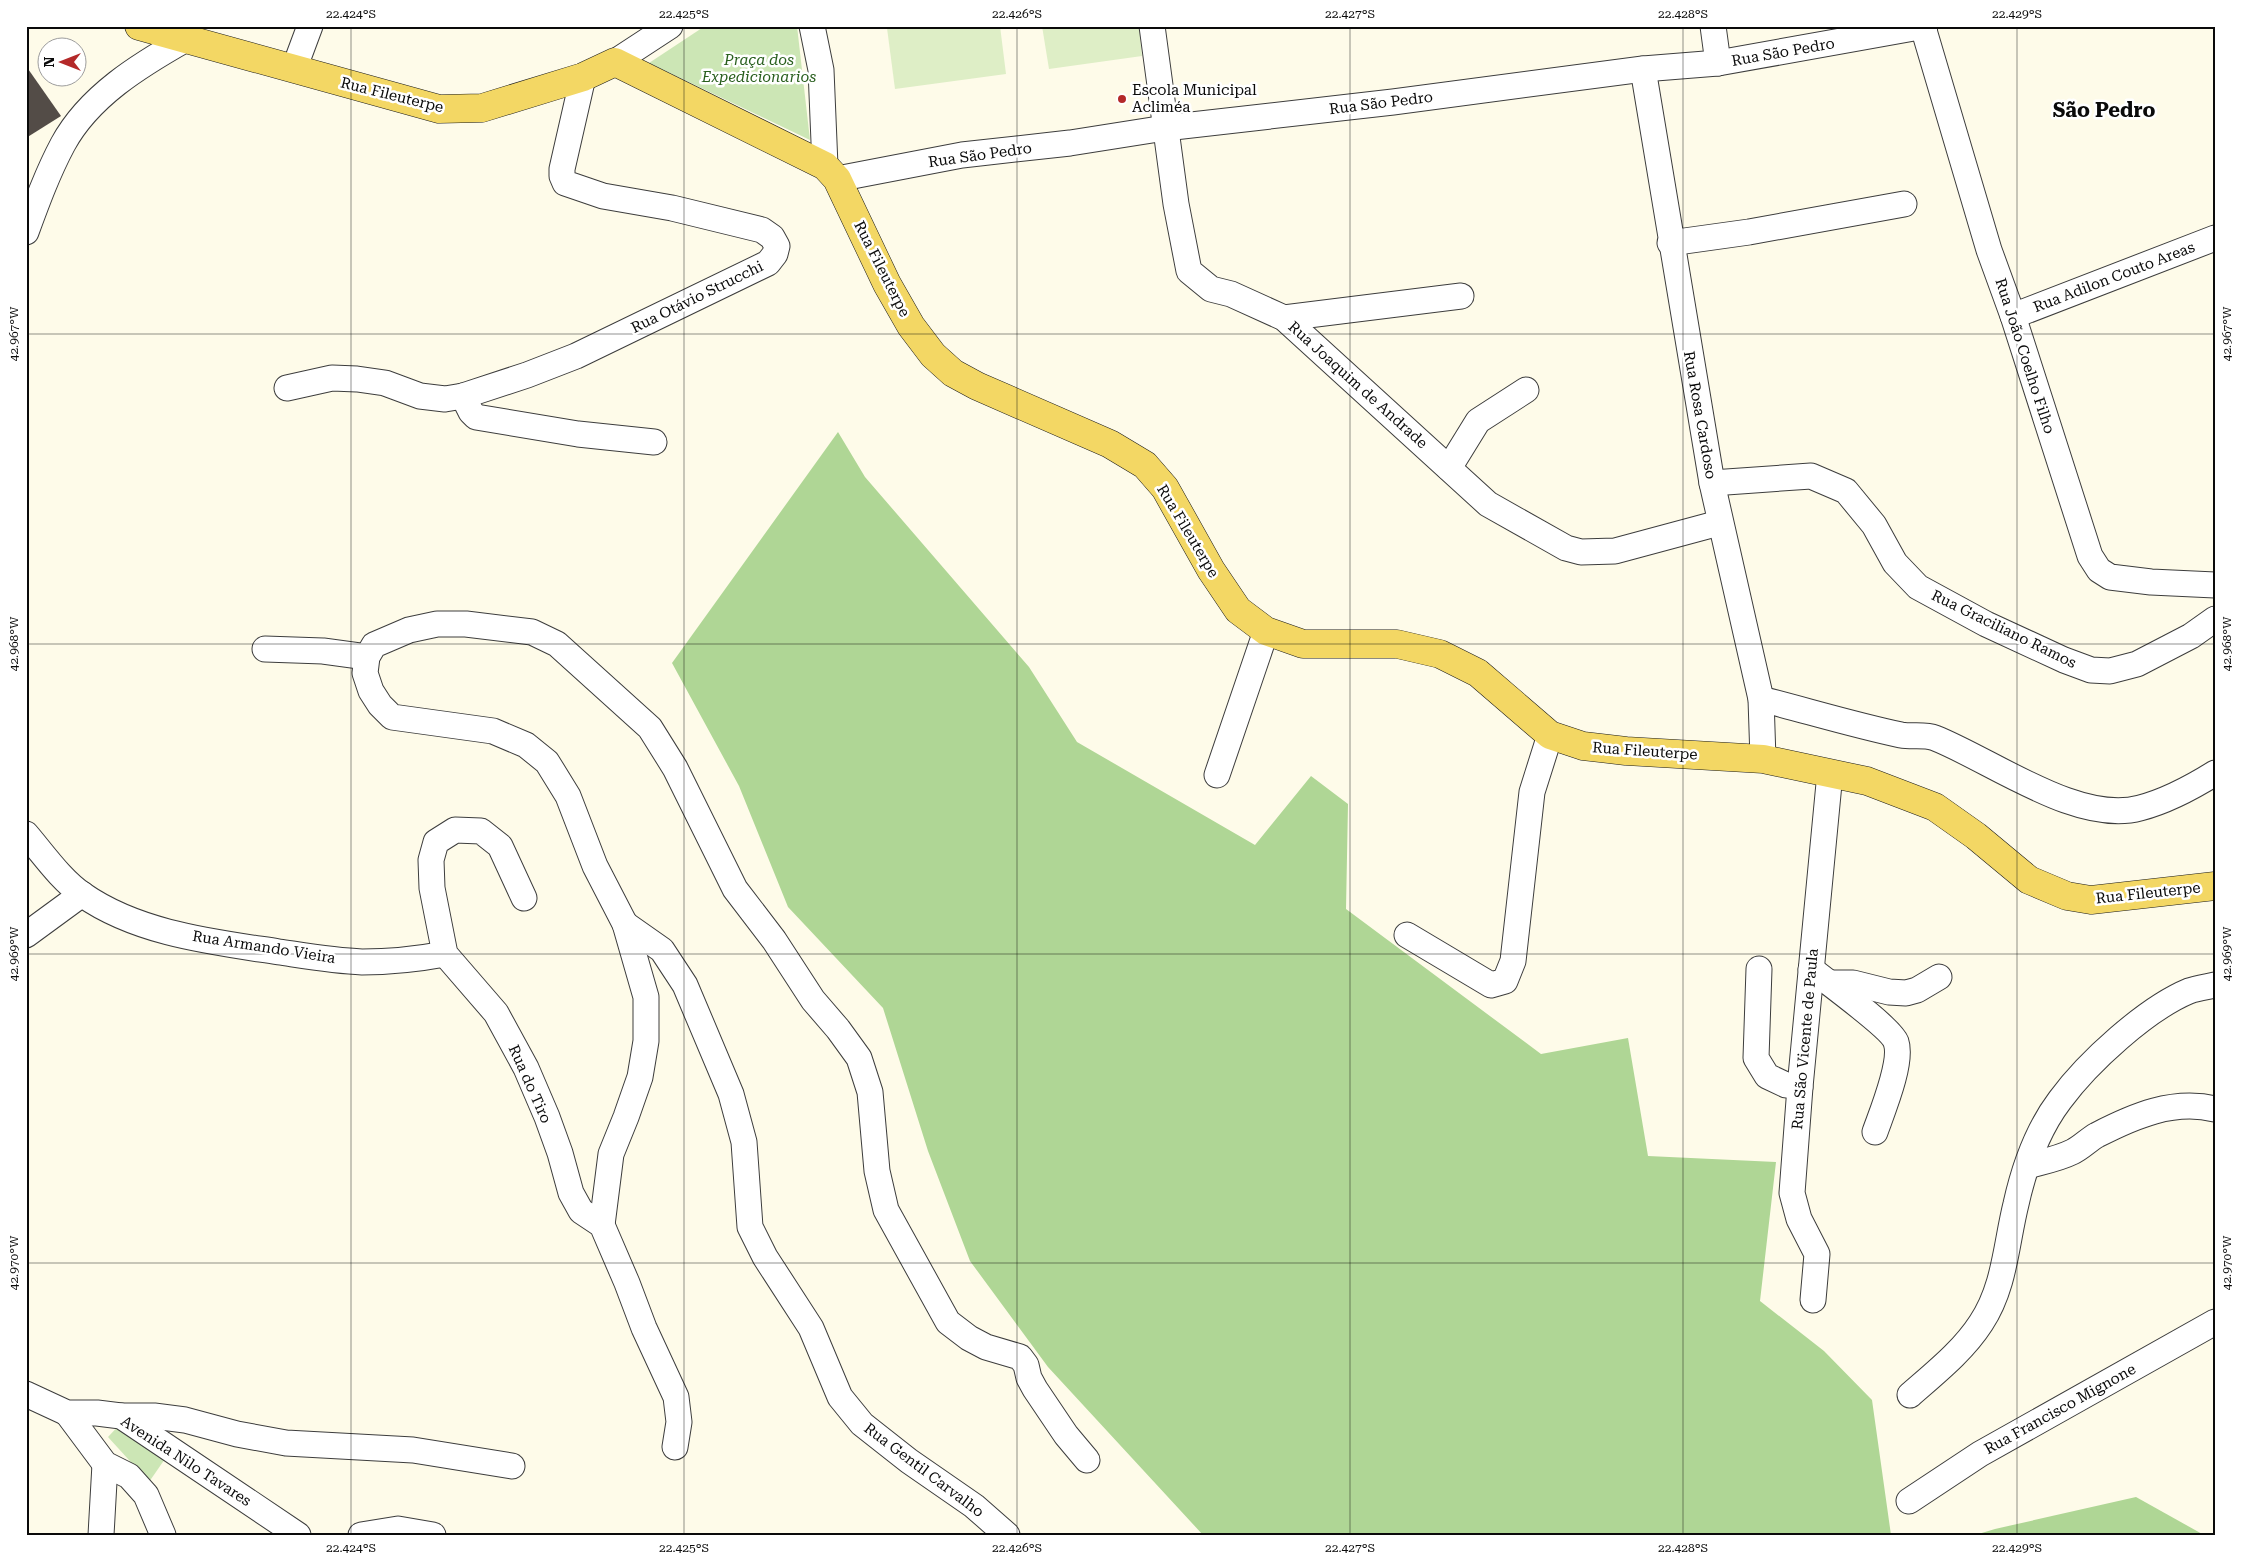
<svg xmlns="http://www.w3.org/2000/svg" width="2241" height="1561" font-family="'Roboto Serif',serif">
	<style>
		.green { fill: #cce6b5 }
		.forest { fill: #afd695 }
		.pitch { fill: #deeec6 }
		.building { fill: #534c47 }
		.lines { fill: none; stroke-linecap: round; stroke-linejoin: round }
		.minor-casing { stroke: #3d3d3d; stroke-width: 27 }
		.major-casing { stroke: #1b1b1b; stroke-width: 29 }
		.minor { stroke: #fff; stroke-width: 25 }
		.major { stroke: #f3d764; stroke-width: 28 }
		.ticks { fill: none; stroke: #0a0a0a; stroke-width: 1; stroke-opacity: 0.45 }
		.poi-dot { fill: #b42929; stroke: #fff; stroke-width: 2 }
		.labels { text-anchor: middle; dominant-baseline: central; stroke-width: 5; stroke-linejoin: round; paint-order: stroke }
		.street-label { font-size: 15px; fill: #0a0a0a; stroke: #fff }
		.park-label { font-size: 15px; font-style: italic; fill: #295f1e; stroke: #fff }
		.poi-label { font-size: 15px; fill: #0a0a0a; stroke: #fff; text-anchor: start }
		.district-label { font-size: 20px; font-weight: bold; fill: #0a0a0a; stroke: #fff }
		.neatline { fill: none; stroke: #0a0a0a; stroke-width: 2 }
		.ticks-label { font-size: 12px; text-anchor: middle; fill: #0a0a0a }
	</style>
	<rect width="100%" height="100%" fill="#fefbe9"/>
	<!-- green -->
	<g class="green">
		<path d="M 705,26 L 797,26 L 810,140 L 649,63 Z"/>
		<path d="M 124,1420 L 167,1456 L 149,1482 L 108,1437 Z"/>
	</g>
	<!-- forest -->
	<g class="forest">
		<path d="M 838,432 L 865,477 L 1029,667 L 1077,742 L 1255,845 L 1311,776 L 1348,804 L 1346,909 L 1541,1054 L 1628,1038 L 1648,1156 L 1776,1162 L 1760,1301 L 1824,1351 L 1872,1400 L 1891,1535 L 1203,1535 L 1048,1367 L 970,1261 L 928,1151 L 883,1008 L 788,907 L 739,786 L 672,663 Z"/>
		<path d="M 2136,1497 L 2204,1535 L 1975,1535 L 1995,1529 Z"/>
	</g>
	<!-- pitch -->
	<g class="pitch">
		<path d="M 899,26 L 1000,26 L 1006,74 L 895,89 L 887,28 Z"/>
		<path d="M 1042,26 L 1139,26 L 1142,56 L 1049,69 Z"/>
	</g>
	<!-- building -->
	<path class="building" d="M 26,66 L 61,116 L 26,138 Z"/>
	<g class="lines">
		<!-- minor casing -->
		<g class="minor-casing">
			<g id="minor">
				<path d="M 812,26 L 821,70 L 825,166"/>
				<path d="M 1152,26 L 1176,204 L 1189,271 L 1211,289 L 1231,294 L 1284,318 L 1488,504 L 1566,548 L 1581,552 L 1615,551 L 1719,523"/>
				<path d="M 1713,26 L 1718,63"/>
				<path d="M 1923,27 L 1989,250 L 2013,316 L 2090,556 L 2099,570 L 2110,577 L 2151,582 L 2215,585"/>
				<path d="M 615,62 L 670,26"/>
				<path d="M 294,69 L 310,26"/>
				<path d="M 1643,69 L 1712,483 L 1761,699 L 1763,759"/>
				<path d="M 837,179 L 962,155 L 1070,143 L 1165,128 L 1393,102 L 1643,69 L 1718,63 L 1925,26"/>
				<path d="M 26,232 C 37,202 48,172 63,144 C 89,96 140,65 186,39"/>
				<path d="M 1670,243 L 1749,232 L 1904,204"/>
				<path d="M 2013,316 L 2215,238"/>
				<path d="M 1284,318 L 1461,296"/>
				<path d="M 287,388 L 332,378 L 357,379 L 385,383 L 420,396 L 445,399 L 463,396 L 527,375 L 576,356 L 768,263 L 775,254 L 777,246 L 772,237 L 762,230 L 672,208 L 603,196 L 565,183 L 562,176 L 562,169 L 583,77"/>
				<path d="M 463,396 L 471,412 L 476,417 L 578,434 L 654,442"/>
				<path d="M 1449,468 L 1478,421 L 1526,390"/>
				<path d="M 1712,483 L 1811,476 L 1846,491 L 1874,525 L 1895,563 L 1918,587 L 1986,624 L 2064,660 L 2091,670 L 2110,671 L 2137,664 L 2191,636 L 2215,619"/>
				<path d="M 265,649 L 323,651 L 367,657"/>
				<path d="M 1761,699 C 1808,711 1854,725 1901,735 C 1912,737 1925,734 1935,738 C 1991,760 2078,825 2140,808 C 2167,801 2191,788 2215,773"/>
				<path d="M 1217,775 L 1266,631"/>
				<path d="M 26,834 C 44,855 61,880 83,895 C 139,934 214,942 279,952 C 306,956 335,961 362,962 C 391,962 418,959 445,954"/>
				<path d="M 524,898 L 500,846 L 481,831 L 455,830 L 436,842 L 431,860 L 432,888 L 445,954 L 496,1013 L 526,1068 L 547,1117 L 560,1153 L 571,1193 L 581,1211 L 602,1225 L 627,1283 L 644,1328 L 676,1397 L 679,1422 L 675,1447"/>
				<path d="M 625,924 L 662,950 L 685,985 L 731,1094 L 744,1142 L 750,1227 L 765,1257 L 811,1328 L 840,1397 L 862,1424 L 909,1461 L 974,1506 L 1007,1535"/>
				<path d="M 26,935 L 82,894"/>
				<path d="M 1407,935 L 1491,985 L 1505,981 L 1513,961 L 1532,792 L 1550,735"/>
				<path d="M 1759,969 L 1756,1058 L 1767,1076 L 1786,1085 L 1800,1087"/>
				<path d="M 1811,969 C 1826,981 1891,1028 1896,1042 C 1903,1062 1882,1112 1875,1132"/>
				<path d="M 1830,983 L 1853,983 L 1889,992 L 1906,993 L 1917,990 L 1939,977"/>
				<path d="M 2027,1166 C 2041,1162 2058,1159 2072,1152 C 2081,1148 2088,1140 2097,1135 C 2134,1116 2173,1099 2215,1109"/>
				<path d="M 602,1225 L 611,1154 L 626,1117 L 640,1077 L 646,1041 L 646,997 L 625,924 L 595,866 L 568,796 L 547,762 L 526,745 L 493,731 L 392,717 L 380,705 L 371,691 L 365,673 L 367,657 L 374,645 L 409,630 L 437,624 L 466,624 L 532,632 L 557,644 L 650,728 L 675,768 L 735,889 L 774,940 L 813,1000 L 838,1029 L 859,1058 L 870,1092 L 877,1171 L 886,1210 L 948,1322 L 969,1338 L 986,1347 L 1020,1357 L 1026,1365 L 1029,1378 L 1035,1389 L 1066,1435 L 1087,1460"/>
				<path d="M 1813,1300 L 1817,1254 L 1799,1219 L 1792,1193 L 1800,1087 L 1830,773"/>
				<path d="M 26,1394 L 67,1413 L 97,1413 L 121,1416 L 298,1535"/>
				<path d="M 1910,1395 C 1935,1373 1963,1351 1981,1323 C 2005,1287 2006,1244 2016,1204 C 2024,1168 2038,1129 2060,1100 C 2088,1062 2146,1009 2189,991 C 2197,988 2206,987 2215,985"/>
				<path d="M 67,1413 L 105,1464 L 129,1476 L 146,1495 L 163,1535"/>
				<path d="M 121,1416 L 154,1416 L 185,1420 L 237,1434 L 286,1443 L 413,1450 L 512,1466"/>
				<path d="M 1909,1501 L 1980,1454 L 2215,1322"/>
				<path d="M 101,1535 L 105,1464"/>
				<path d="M 361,1535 L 398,1529 L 433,1535"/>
			</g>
		</g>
		<!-- major casing -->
		<g class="major-casing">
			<path id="major" d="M 139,26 L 439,109 L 482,108 L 583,77 L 615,62 L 825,166 L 837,179 L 887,284 L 911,326 L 933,355 L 953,373 L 977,386 L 1110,444 L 1145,465 L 1165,488 L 1211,570 L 1238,610 L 1266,631 L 1303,644 L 1397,644 L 1440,654 L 1478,673 L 1550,735 L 1583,746 L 1626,751 L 1763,759 L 1867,781 L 1935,807 L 1976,836 L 2029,880 L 2067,896 L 2091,900 L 2215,886"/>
		</g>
		<!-- minor -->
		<use href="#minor" class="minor"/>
		<!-- major -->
		<use href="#major" class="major"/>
	</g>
	<!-- ticks -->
	<path class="ticks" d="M 351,26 L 351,1535M 684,26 L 684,1535M 1017,26 L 1017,1535M 1350,26 L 1350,1535M 1683,26 L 1683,1535M 2017,26 L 2017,1535M 26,334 L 2215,334M 26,644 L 2215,644M 26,954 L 2215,954M 26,1263 L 2215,1263"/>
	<!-- markers -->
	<circle class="poi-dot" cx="1122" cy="99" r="5"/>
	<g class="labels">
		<!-- street labels -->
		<g class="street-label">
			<text transform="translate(1783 52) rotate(-10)">Rua São Pedro</text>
			<text transform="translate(392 95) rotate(14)">Rua Fileuterpe</text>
			<text transform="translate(1381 103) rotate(-7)">Rua São Pedro</text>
			<text transform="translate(980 155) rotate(-8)">Rua São Pedro</text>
			<text transform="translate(882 269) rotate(63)">Rua Fileuterpe</text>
			<text transform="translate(2114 277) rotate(-21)">Rua Adilon Couto Areas</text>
			<text transform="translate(697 297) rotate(-26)">Rua Otávio Strucchi</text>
			<text transform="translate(2025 356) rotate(72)">Rua João Coelho Filho</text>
			<text transform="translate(1358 385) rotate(42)">Rua Joaquim de Andrade</text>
			<text transform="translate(1700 415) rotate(80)">Rua Rosa Cardoso</text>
			<text transform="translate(1188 531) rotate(59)">Rua Fileuterpe</text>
			<text transform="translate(2004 629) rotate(26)">Rua Graciliano Ramos</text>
			<text transform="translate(1645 751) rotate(4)">Rua Fileuterpe</text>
			<text transform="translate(2148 893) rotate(-6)">Rua Fileuterpe</text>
			<text transform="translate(264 947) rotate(9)">Rua Armando Vieira</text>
			<text transform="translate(1805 1039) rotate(-85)">Rua São Vicente de Paula</text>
			<text transform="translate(530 1084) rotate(66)">Rua do Tiro</text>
			<text transform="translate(2060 1409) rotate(-29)">Rua Francisco Mignone</text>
			<text transform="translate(186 1461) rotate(33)">Avenida Nilo Tavares</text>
			<text transform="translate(924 1470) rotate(37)">Rua Gentil Carvalho</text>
		</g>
		<!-- park labels -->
		<g class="park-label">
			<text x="759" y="60">Praça dos<tspan x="759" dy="17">Expedicionarios</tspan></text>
		</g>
		<!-- poi labels -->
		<g class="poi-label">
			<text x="1132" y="90">Escola Municipal<tspan x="1132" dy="17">Acliméa</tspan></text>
		</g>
		<!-- district labels -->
		<g class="district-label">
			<text x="2104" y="110">São Pedro</text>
		</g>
	</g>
	<!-- border -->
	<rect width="2241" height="1561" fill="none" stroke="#ffffff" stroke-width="55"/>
	<!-- north arrow -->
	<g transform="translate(62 62) rotate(270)"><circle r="24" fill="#ffffff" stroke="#9d9d9d"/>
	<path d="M0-4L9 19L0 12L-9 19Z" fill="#b42929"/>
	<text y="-8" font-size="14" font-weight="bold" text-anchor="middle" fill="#0a0a0a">N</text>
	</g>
	<rect x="28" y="28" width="2186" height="1506" class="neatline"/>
	<g class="ticks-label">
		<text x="351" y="18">22.424°S</text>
		<text x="684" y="18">22.425°S</text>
		<text x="1017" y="18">22.426°S</text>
		<text x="1350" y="18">22.427°S</text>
		<text x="1683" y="18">22.428°S</text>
		<text x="2017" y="18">22.429°S</text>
		<text transform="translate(2227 334) rotate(-90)" y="4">42.967°W</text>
		<text transform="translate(14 334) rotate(-90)" y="4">42.967°W</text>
		<text transform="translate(2227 644) rotate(-90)" y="4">42.968°W</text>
		<text transform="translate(14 644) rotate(-90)" y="4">42.968°W</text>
		<text transform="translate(2227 954) rotate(-90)" y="4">42.969°W</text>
		<text transform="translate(14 954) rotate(-90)" y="4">42.969°W</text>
		<text transform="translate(2227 1263) rotate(-90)" y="4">42.970°W</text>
		<text transform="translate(14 1263) rotate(-90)" y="4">42.970°W</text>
		<text x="351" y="1552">22.424°S</text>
		<text x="684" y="1552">22.425°S</text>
		<text x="1017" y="1552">22.426°S</text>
		<text x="1350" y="1552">22.427°S</text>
		<text x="1683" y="1552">22.428°S</text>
		<text x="2017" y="1552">22.429°S</text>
	</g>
</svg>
